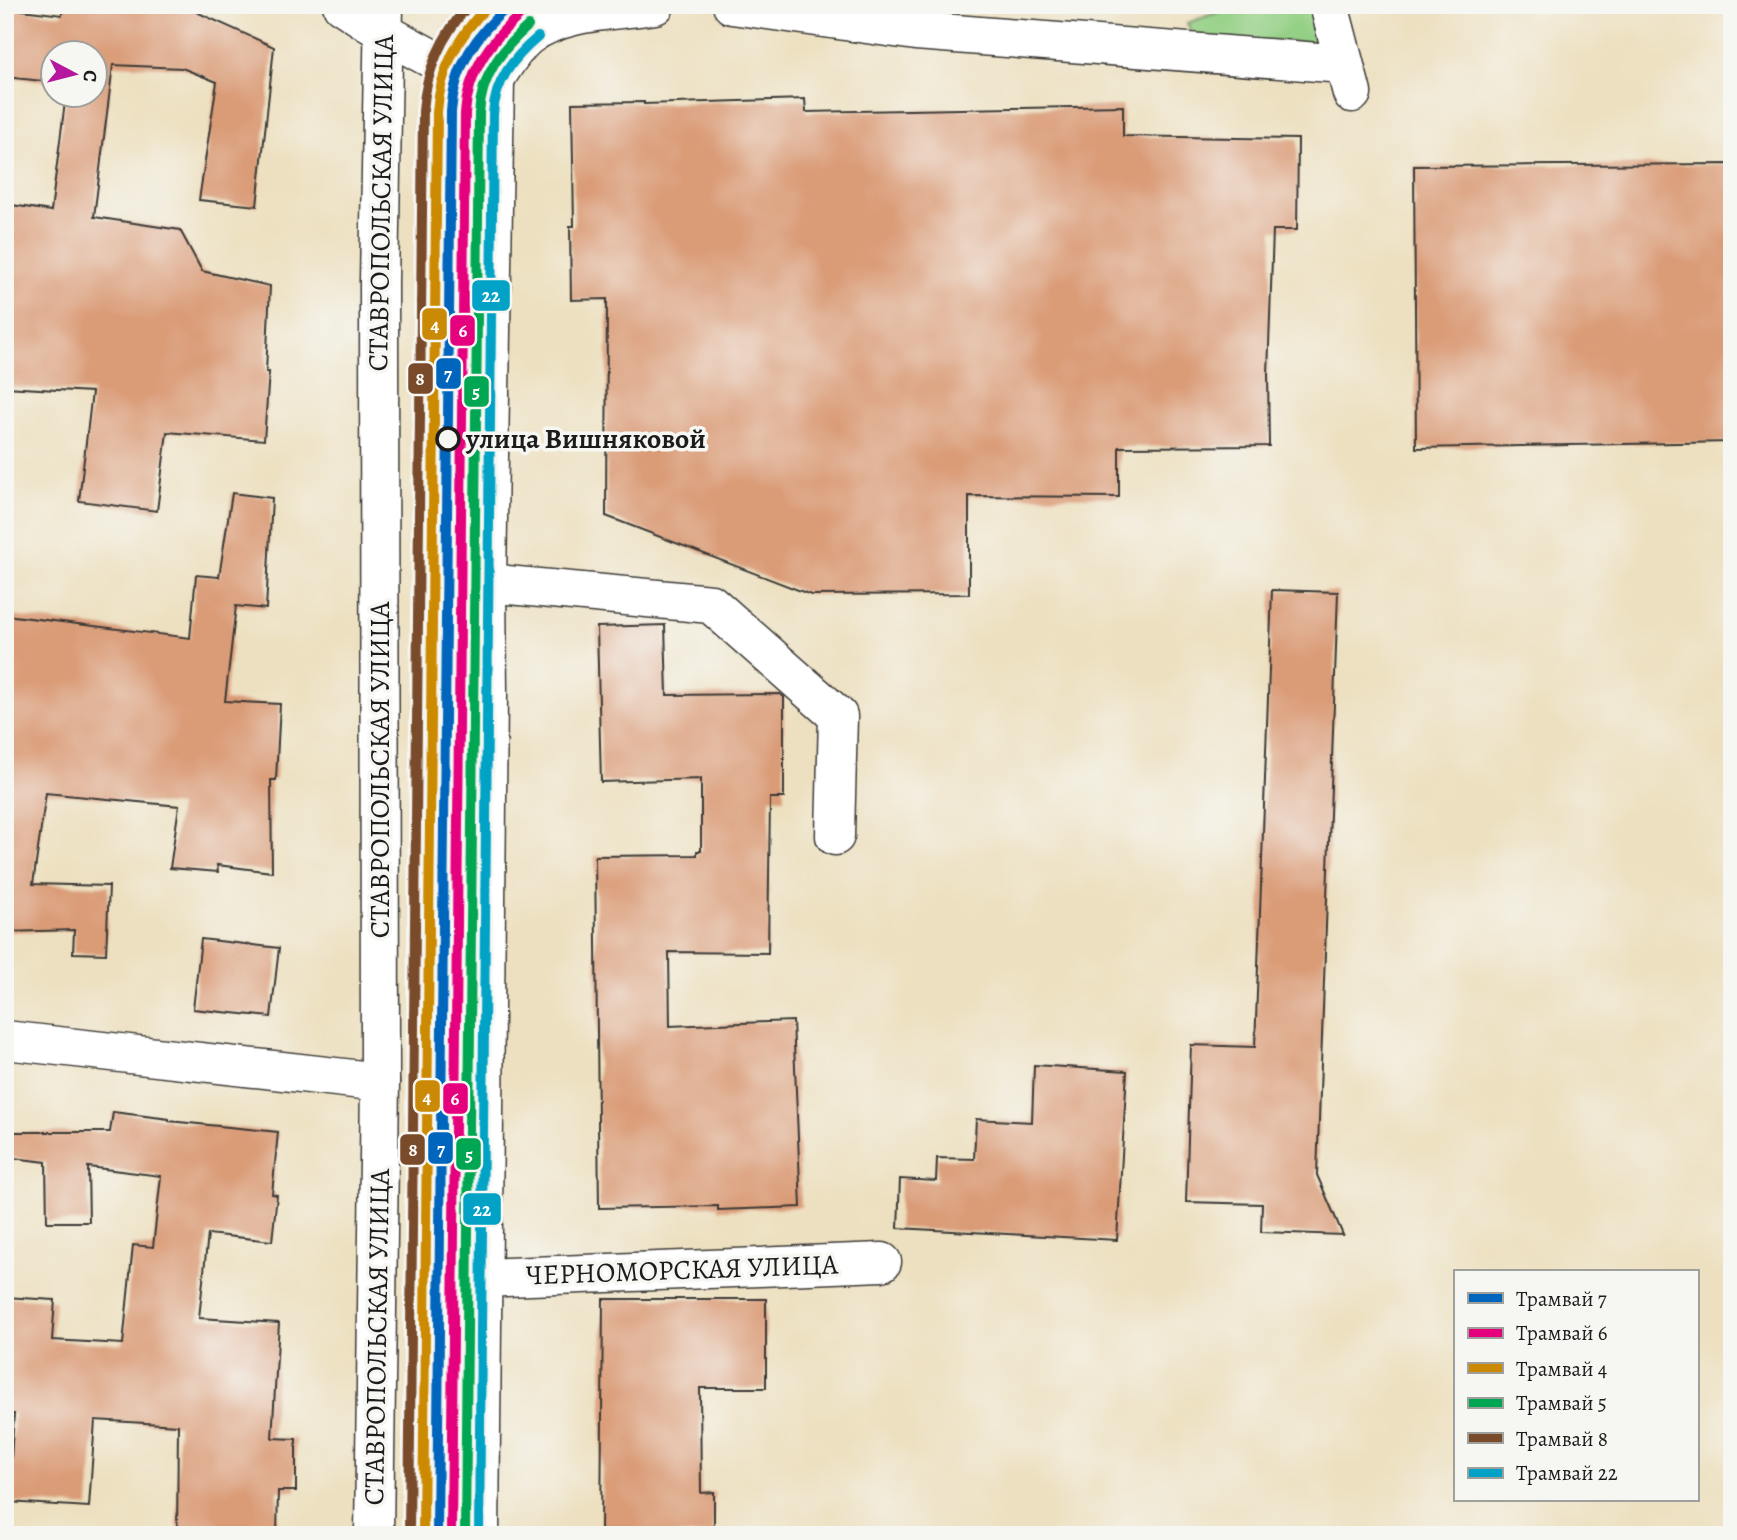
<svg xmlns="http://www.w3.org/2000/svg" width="1737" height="1540" font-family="Alegreya,serif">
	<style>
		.green { fill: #94d085; stroke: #587650; stroke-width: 2 }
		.building { fill: #da9b77 }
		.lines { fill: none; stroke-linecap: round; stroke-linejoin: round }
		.minor-casing { stroke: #3b3935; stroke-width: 41 }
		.major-casing { stroke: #3b3935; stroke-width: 41 }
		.minor { stroke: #fff; stroke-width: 38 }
		.major { stroke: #fff; stroke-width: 38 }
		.tram-1-casing { stroke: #f6f6f2; stroke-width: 16 }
		.tram-2-casing { stroke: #f6f6f2; stroke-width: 16 }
		.tram-3-casing { stroke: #f6f6f2; stroke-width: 16 }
		.tram-4-casing { stroke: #f6f6f2; stroke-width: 16 }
		.tram-5-casing { stroke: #f6f6f2; stroke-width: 16 }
		.tram-6-casing { stroke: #f6f6f2; stroke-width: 16 }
		.tram-1 { stroke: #0065bd; stroke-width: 10 }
		.tram-2 { stroke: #e5007d; stroke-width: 10 }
		.tram-3 { stroke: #cb8a06; stroke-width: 10 }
		.tram-4 { stroke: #00a651; stroke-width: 10 }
		.tram-5 { stroke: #7a4b2a; stroke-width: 10 }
		.tram-6 { stroke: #01a2c5; stroke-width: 10 }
		.stop-dot { fill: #f6f6f2; stroke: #1c1c1c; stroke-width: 3.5 }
		.labels { text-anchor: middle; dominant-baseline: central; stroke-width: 7; stroke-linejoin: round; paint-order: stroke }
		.street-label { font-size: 28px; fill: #1c1c1c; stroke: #f6f6f2 }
		.stop-label { font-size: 28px; font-weight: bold; fill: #1c1c1c; stroke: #f6f6f2; text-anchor: start }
		.line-badge { stroke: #f6f6f2; stroke-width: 2.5 }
		.badge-label { font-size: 19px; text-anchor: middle; font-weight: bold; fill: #fff }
	</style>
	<rect width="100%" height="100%" fill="#f6f6f2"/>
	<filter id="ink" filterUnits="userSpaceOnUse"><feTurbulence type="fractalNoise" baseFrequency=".0143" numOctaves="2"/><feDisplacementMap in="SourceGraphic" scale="14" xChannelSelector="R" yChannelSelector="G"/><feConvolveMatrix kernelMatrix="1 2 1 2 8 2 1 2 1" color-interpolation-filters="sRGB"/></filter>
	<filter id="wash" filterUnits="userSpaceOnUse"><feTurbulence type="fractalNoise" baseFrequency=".00686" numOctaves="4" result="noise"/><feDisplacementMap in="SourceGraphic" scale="28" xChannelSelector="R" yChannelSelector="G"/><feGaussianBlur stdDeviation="1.57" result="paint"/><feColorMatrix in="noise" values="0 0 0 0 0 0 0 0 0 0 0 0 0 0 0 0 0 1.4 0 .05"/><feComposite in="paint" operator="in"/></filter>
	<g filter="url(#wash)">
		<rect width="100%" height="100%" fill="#ede0c0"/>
		<!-- green -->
		<path class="green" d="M 1239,5 L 1311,5 L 1324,42 L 1195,42 L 1187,23 Z"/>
		<g id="blocks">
			<!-- building -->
			<g class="building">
				<path d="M 63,5 L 181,5 L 274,47 L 257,206 L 199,200 L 217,82 L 182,68 L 113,65 L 94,217 L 180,230 L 202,271 L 270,286 L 266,372 L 269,372 L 264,440 L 167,432 L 157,511 L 79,501 L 92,392 L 5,387 L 5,204 L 51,211 L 66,94 L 94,94 L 94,52 L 52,52 L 52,82 L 5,77 L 5,8 L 62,15 Z"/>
				<path d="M 805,99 L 806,112 L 1123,106 L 1123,136 L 1298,139 L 1297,230 L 1273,230 L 1268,374 L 1269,446 L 1119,447 L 1119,497 L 969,496 L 969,594 L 811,595 L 606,516 L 607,299 L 571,300 L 570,226 L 574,226 L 572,103 L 644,102 L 644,104 Z"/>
				<path d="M 1732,164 L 1732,442 L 1416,448 L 1414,166 Z"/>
				<path d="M 232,493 L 272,498 L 266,609 L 236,606 L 225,701 L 280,704 L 276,780 L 271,780 L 272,872 L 217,865 L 218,872 L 170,868 L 179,806 L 46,793 L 33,884 L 109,886 L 106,954 L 73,953 L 74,930 L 5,932 L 5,615 L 190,638 L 196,575 L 219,577 Z"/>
				<path d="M 1272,590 L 1338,592 L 1317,1175 L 1343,1235 L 1261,1232 L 1262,1204 L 1186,1202 L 1191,1045 L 1255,1047 Z"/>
				<path d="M 665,625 L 667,695 L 780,694 L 784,697 L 784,798 L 770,798 L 768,953 L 669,952 L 670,1026 L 793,1021 L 801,1207 L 718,1210 L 718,1206 L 599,1208 L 595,856 L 697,855 L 697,851 L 701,851 L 701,779 L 601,782 L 597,627 Z"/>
				<path d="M 201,939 L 279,948 L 271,1017 L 193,1009 Z"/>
				<path d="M 1034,1065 L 1127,1071 L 1117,1240 L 898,1228 L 900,1179 L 936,1181 L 937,1158 L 974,1159 L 976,1119 L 1032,1122 Z"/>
				<path d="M 113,1112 L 169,1119 L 169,1121 L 278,1132 L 272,1194 L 277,1195 L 272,1241 L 208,1234 L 199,1318 L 279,1323 L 272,1438 L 296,1439 L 296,1491 L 278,1491 L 277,1535 L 177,1535 L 178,1425 L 95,1420 L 89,1507 L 8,1502 L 14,1414 L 5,1414 L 5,1297 L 55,1300 L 52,1340 L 123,1344 L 133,1245 L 153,1247 L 161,1176 L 88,1167 L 89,1222 L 47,1222 L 46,1162 L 5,1157 L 5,1132 L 110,1132 Z"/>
				<path d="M 603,1299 L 766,1299 L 766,1388 L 700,1388 L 701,1493 L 714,1492 L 714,1535 L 601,1535 Z"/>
			</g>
		</g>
	</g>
	<g filter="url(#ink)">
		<use href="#blocks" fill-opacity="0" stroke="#3b3935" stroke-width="2"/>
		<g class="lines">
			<!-- minor casing -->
			<g class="minor-casing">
				<g id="minor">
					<path d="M 342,5 L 383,32 L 458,73 L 495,79"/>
					<path d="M 732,5 L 916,31 L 1344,64"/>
					<path d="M 1329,5 L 1352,93"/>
					<path d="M 487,583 L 711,604 L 838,716 L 835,836"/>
					<path d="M 5,1040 L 380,1082"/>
					<path d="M 483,1278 L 882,1262"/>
				</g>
			</g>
			<!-- major casing -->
			<g class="major-casing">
				<g id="major">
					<path d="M 479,5 L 495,79 L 487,583 L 488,695 L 480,1535"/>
					<path d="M 495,79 C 505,64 514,47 528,36 C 561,10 615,11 655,5"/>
					<path d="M 374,1535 L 380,1082 L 379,282 L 384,5"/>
				</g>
			</g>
			<!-- minor -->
			<use href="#minor" class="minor"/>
			<!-- major -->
			<use href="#major" class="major"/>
			<!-- tram-1 casing -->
			<g class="tram-1-casing">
				<path id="tram-1" d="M 437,1535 L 451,112 C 454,67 476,34 510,5"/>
			</g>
			<!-- tram-2 casing -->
			<g class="tram-2-casing">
				<path id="tram-2" d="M 451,1535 L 465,113 C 468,72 489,42 519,16"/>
			</g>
			<!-- tram-3 casing -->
			<g class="tram-3-casing">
				<path id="tram-3" d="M 423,1535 L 437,112 C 440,69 458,35 489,5"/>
			</g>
			<!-- tram-4 casing -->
			<g class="tram-4-casing">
				<path id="tram-4" d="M 465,1535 L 479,114 C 481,76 501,50 528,26"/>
			</g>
			<!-- tram-5 casing -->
			<g class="tram-5-casing">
				<path id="tram-5" d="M 409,1535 L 423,111 C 426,70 441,36 469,5"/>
			</g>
			<!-- tram-6 casing -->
			<g class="tram-6-casing">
				<path id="tram-6" d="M 479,1535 L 493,114 C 495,81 513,58 538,37"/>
			</g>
			<!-- tram-1 -->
			<use href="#tram-1" class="tram-1"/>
			<!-- tram-2 -->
			<use href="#tram-2" class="tram-2"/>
			<!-- tram-3 -->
			<use href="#tram-3" class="tram-3"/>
			<!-- tram-4 -->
			<use href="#tram-4" class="tram-4"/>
			<!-- tram-5 -->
			<use href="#tram-5" class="tram-5"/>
			<!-- tram-6 -->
			<use href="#tram-6" class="tram-6"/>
		</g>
	</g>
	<!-- markers -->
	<circle class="stop-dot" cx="448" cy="439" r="11"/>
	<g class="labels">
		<!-- street labels -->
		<g class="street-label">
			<text transform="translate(381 203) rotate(-89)">СТАВРОПОЛЬСКАЯ УЛИЦА</text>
			<text transform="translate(380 770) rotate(-90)">СТАВРОПОЛЬСКАЯ УЛИЦА</text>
			<text transform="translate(682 1270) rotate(-2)">ЧЕРНОМОРСКАЯ УЛИЦА</text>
			<text transform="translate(377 1337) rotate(-89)">СТАВРОПОЛЬСКАЯ УЛИЦА</text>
		</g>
		<!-- stop labels -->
		<g class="stop-label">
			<text x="466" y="439">улица Вишняковой</text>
		</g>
	</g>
	<g class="line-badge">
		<rect x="471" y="279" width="40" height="33" rx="7" fill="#01a2c5"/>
		<rect x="421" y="307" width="27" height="34" rx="7" fill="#cb8a06"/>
		<rect x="449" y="314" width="27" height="33" rx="7" fill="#e5007d"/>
		<rect x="435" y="357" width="27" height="33" rx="7" fill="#0065bd"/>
		<rect x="407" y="362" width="27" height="33" rx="7" fill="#7a4b2a"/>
		<rect x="463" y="375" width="27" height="33" rx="7" fill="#00a651"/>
		<rect x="414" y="1079" width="27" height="34" rx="7" fill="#cb8a06"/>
		<rect x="442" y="1082" width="27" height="33" rx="7" fill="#e5007d"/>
		<rect x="427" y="1131" width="27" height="34" rx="7" fill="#0065bd"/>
		<rect x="399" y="1133" width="27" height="33" rx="7" fill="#7a4b2a"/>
		<rect x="455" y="1137" width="27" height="34" rx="7" fill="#00a651"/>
		<rect x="462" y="1192" width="40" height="34" rx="7" fill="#01a2c5"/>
	</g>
	<g class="badge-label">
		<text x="491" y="302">22</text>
		<text x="435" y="331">4</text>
		<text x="463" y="337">6</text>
		<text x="448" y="380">7</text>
		<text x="420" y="385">8</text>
		<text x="476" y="398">5</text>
		<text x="427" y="1103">4</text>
		<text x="455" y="1105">6</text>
		<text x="441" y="1155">7</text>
		<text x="413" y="1156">8</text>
		<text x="469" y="1161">5</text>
		<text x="482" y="1216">22</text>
	</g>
	<!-- margin -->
	<rect width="1737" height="1540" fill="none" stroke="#f6f6f2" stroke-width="28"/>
	<!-- legend -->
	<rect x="1454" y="1270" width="245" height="231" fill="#f6f6f2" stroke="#9f9f9c" stroke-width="2"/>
	<rect x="1468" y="1293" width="35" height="10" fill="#0065bd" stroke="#9f9f9c" stroke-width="2"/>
	<text x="1516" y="1306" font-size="21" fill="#1c1c1c">Трамвай 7</text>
	<rect x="1468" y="1328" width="35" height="10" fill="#e5007d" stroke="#9f9f9c" stroke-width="2"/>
	<text x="1516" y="1340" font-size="21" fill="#1c1c1c">Трамвай 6</text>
	<rect x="1468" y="1363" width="35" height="10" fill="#cb8a06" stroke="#9f9f9c" stroke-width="2"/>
	<text x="1516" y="1376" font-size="21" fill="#1c1c1c">Трамвай 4</text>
	<rect x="1468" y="1398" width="35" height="10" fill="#00a651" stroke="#9f9f9c" stroke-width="2"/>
	<text x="1516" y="1410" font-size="21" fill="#1c1c1c">Трамвай 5</text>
	<rect x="1468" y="1433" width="35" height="10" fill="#7a4b2a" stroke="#9f9f9c" stroke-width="2"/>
	<text x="1516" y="1446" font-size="21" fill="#1c1c1c">Трамвай 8</text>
	<rect x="1468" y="1468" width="35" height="10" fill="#01a2c5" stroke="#9f9f9c" stroke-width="2"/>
	<text x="1516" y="1480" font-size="21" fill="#1c1c1c">Трамвай 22</text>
	<!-- north arrow -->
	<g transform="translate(74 74) rotate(97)"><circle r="33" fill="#f6f6f2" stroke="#9f9f9c" stroke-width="2"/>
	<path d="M0-5L12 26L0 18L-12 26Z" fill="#b5179e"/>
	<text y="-10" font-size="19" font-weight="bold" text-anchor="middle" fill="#1c1c1c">С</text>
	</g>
</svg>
